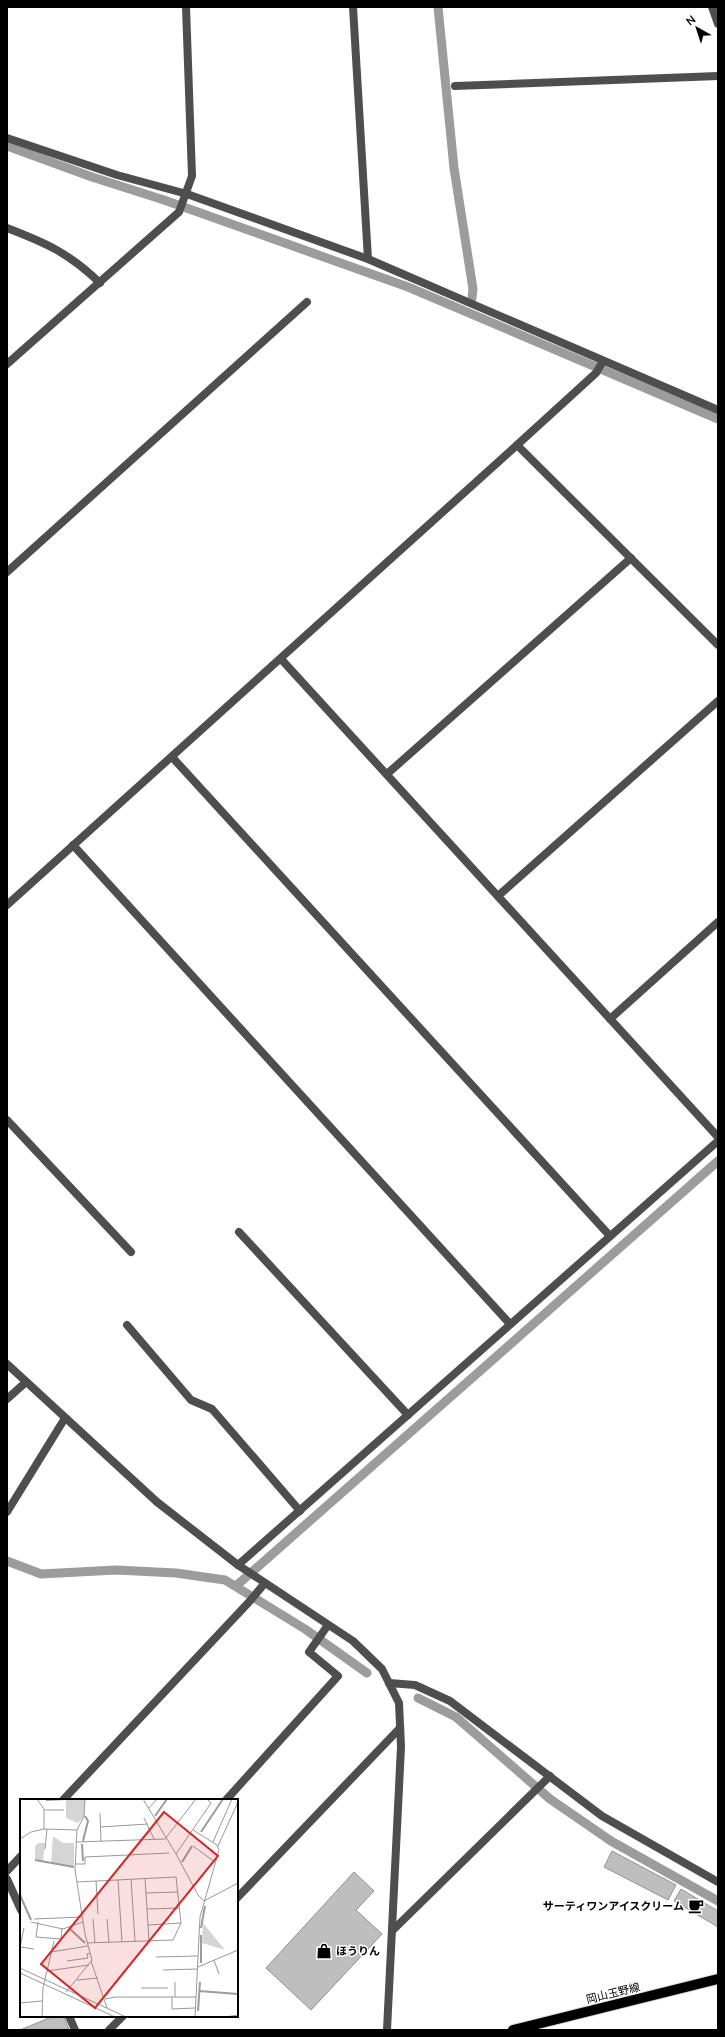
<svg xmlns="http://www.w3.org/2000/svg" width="725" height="2037" font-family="Mulish,'Noto Sans JP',sans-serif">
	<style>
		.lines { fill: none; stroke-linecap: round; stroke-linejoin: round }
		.stream { stroke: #9c9c9c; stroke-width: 9 }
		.building { fill: #bebebe; stroke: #929292 }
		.primary-casing { stroke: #dbdbdb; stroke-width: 12 }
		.minor { stroke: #4e4e4e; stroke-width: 8 }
		.primary { stroke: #000; stroke-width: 10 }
		.labels { text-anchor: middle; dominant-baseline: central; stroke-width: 3; stroke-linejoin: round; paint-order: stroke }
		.poi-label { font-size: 11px; font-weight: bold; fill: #000; stroke: #fff; text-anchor: end }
		.street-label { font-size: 11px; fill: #000; stroke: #fff }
		.inset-river { fill: none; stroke: #9c9c9c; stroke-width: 2 }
		.inset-road { fill: none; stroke: #999; stroke-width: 1 }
		.view { fill: #d62828; fill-opacity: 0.15; stroke: #d62828; stroke-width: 2 }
		.inset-edge { fill: none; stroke: #000; stroke-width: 2 }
	</style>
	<rect width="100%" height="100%" fill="#fff"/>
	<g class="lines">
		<!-- stream -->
		<g class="stream">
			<path d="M 438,7 L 454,168 L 473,289 L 472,298"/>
			<path d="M 7,146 L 92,177 L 164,200 L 408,287 L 718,419"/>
			<path d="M 7,1561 L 41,1574 L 116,1570 L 176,1573 L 225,1580 L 305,1629 L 367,1673"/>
			<path d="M 236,1586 L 718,1161"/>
			<path d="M 418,1698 L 456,1717 L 550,1799 L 611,1841 L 718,1901"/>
		</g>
	</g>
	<!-- building -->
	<g class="building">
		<path d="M 612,1851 L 676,1885 L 668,1900 L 604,1867 Z"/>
		<path d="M 354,1872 L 374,1891 L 356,1910 L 382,1934 L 311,2010 L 266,1968 Z"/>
		<path d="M 681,1889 L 718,1911 L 718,1927 L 674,1901 Z"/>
		<path d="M 54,2016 L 64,2016 L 69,2030 L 20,2030 Z"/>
	</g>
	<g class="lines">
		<!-- primary casing -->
		<g class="primary-casing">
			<path id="primary" d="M 513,2030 L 718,1979"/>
		</g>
		<!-- minor -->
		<g class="minor">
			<path d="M 712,7 L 718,24"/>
			<path d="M 455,86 L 718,76"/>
			<path d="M 7,138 L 117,175 L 187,194 L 368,259 L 353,7"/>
			<path d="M 7,228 C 46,243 69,253 100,283"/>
			<path d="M 368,259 L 718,410"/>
			<path d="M 7,364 L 179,212 L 192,176 L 186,7"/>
			<path d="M 517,445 L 596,373 L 603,361"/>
			<path d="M 7,572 L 307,302"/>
			<path d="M 281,659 L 718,1137"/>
			<path d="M 172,757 L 610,1236"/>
			<path d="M 387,774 L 631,558"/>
			<path d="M 73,845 L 510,1324"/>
			<path d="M 498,896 L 718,701"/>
			<path d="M 7,905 L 517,445 L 718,645"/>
			<path d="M 610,1019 L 718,922"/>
			<path d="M 7,1120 L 131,1252"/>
			<path d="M 239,1232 L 408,1415"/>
			<path d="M 127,1325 L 191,1400 L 212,1409 L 300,1511"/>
			<path d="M 7,1364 L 157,1502 L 238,1565 L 353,1641 L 382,1669 L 399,1703 L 401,1747 L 387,2030"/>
			<path d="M 7,1399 L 26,1382"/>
			<path d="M 7,1512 L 65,1418"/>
			<path d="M 238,1565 L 718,1141"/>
			<path d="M 389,1683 L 415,1685 L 450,1701 L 602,1816 L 718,1882"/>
			<path d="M 63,1800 L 249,1602 L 265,1583"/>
			<path d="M 226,1800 L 338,1676 L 309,1652 L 328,1625"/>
			<path d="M 7,1871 L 21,1856"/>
			<path d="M 7,1879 L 21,1910"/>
			<path d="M 237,1898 L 400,1728"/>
			<path d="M 393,1930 L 550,1776"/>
			<path d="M 69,2016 L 75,2030"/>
			<path d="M 109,2030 L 123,2016"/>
		</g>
		<!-- primary -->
		<use href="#primary" class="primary"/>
	</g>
	<!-- icons -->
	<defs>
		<g id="cafe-bare" transform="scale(1.2)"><path d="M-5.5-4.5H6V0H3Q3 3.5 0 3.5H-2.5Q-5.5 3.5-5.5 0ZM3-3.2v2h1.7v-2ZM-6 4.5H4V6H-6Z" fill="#000" stroke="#fff" stroke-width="2.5" paint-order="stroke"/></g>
		<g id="shop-bare" transform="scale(1.2)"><path d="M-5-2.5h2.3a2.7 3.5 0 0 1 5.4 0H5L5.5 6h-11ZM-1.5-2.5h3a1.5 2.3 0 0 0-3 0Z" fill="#000" stroke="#fff" stroke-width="2.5" paint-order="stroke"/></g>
	</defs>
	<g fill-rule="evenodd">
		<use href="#cafe-bare" x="696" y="1906"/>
		<use href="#shop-bare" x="324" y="1951"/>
	</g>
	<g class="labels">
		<!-- poi labels -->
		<g class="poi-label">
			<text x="684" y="1906">サーティワンアイスクリーム</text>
			<text x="336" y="1951" text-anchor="start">ほうりん</text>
		</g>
		<!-- street labels -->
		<g class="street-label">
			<text transform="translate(613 1993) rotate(-14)">岡山玉野線</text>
		</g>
	</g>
	<!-- overview -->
	<g transform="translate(20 1799)">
		<rect width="218" height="218" fill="#fff"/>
		<path d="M 65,0 L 64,17 L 58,24 L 46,19 L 46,0 ZM 33,37 L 43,44 L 54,44 L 54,68 L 31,64 ZM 18,44 L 25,44 L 23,62 L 15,61 L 15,47 ZM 183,124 L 205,151 L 182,144 Z" fill="#d5d5d5"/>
		<path class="inset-river" d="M 26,1 L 46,0M 135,17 L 147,0M 181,33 L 203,0M 63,42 L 68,22 L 65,17M 62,45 L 63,62M 15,61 L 54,68M 162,63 L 172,47M 0,96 L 11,121M 181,129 L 185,107M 50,130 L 65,144M 181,164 L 181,136M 179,192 L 218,195M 178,212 L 180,183"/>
		<path class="inset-road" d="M 17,0 L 24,10 L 24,30M 123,0 L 156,55 L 191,4 L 187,0M 128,10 L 137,0M 24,11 L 44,11M 80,14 L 81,43M 124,19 L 134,40M 80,28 L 128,25M 57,31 L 64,17 L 65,0M 173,31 L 197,46 L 199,51 L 180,118 L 175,218M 0,40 L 11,33 L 24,30 L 57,31 L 55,71 L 65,135 L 72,161 L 46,193M 56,43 L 145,40 L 176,0M 193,43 L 212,0M 173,47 L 195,63M 198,47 L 218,3M 25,50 L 27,30M 156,55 L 178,96 L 184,102M 56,65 L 65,65 L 65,58 L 149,54M 125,79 L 129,142M 111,80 L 115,142M 98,81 L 102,143M 76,82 L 78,115M 57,83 L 156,78 L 161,124 L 153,141 L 67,144M 126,94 L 158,93M 184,102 L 218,84M 127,110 L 159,109M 14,120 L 62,118M 73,120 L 75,144M 87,120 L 89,143M 11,123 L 43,130 L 63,123M 18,123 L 16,138 L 41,140 L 42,129M 128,126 L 161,124M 4,129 L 0,148 L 14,150M 31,153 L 68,147M 136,158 L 178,157M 194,161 L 199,175M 47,162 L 68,159 L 67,155 L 70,154M 71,162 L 87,209M 178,168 L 218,151M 0,169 L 106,218M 143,171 L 178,170M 27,172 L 34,142M 0,174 L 95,218M 57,181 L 78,179M 121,189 L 148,189M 152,198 L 152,210 L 175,209M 155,198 L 155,183M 85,200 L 96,198 L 176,198M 0,204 L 22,202M 22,218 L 23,188 L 27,172 L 69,166M 205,218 L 218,216"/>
		<path class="view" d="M 144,13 L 198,57 L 75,209 L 21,165 Z"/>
		<rect width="218" height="218" class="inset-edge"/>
	</g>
	<!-- border -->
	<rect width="725" height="2037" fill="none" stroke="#000000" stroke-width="16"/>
	<!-- north arrow -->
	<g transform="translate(697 28) rotate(321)" stroke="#ffffff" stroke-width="3" paint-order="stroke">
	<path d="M0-3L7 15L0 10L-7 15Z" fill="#000000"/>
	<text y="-6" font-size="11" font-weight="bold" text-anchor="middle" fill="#000000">N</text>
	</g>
</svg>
